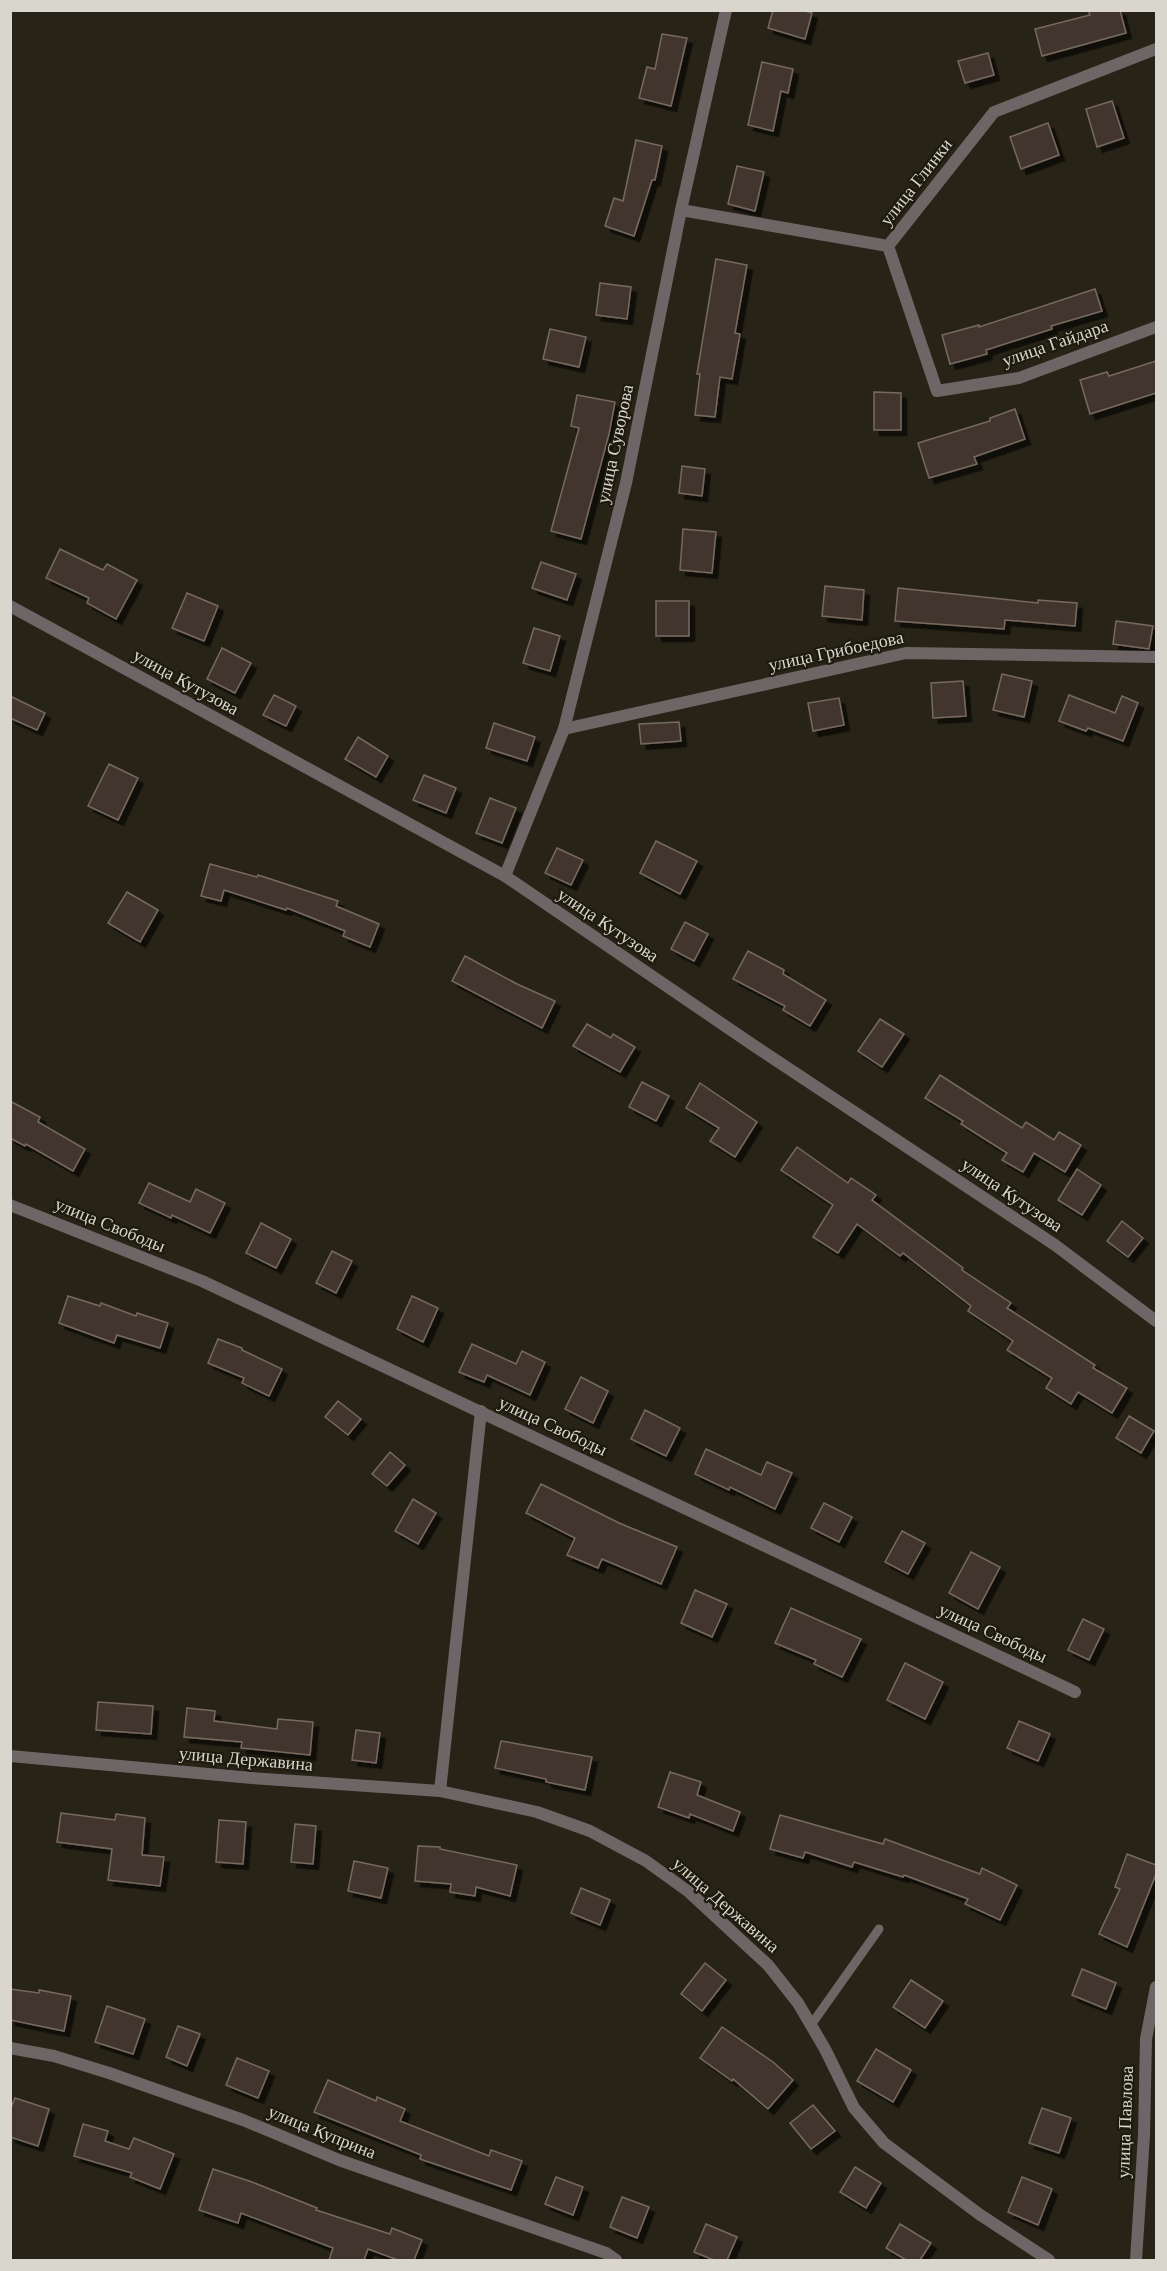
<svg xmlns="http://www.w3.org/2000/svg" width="1167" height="2271" font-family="'Times New Roman',serif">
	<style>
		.building { fill: #42362d; stroke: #77695f; stroke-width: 1.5; filter: url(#shadow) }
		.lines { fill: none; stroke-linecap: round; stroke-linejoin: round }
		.service { stroke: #6e6666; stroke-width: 9 }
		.minor { stroke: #6e6666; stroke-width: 12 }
		.labels { text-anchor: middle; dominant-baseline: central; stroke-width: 4.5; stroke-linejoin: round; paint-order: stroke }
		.street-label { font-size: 18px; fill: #d8d6cd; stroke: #1d1a0e }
	</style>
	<defs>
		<filter id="shadow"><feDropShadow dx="5.5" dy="5.5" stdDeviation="0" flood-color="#0009"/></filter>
	</defs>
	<rect width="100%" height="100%" fill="#272417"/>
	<!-- building -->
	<g class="building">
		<path d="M 773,10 L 802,10 L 812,13 L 805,39 L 768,28 Z"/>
		<path d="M 1088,10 L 1120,10 L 1126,33 L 1042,56 L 1035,29 L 1090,15 Z"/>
		<path d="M 662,34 L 687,38 L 671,106 L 639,98 L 647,67 L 655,69 Z"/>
		<path d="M 988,53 L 994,75 L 965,83 L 958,61 Z"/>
		<path d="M 762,62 L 793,69 L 788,93 L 781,91 L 773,131 L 748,125 Z"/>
		<path d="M 1112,101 L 1124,138 L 1097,147 L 1086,109 Z"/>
		<path d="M 1048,123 L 1059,155 L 1021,169 L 1010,137 Z"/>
		<path d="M 636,140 L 662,146 L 655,180 L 652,180 L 634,236 L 605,226 L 614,198 L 623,201 Z"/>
		<path d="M 737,166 L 764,172 L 755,211 L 728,204 Z"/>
		<path d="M 716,259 L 747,265 L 735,333 L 740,334 L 732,379 L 720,377 L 715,417 L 695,415 L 700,374 L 697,374 Z"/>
		<path d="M 600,283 L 631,287 L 627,319 L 596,315 Z"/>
		<path d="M 1095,289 L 1102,311 L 1051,326 L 1052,329 L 986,350 L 987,354 L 950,364 L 942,335 L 979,325 L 979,327 Z"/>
		<path d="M 550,329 L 586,337 L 579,367 L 543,359 Z"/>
		<path d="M 1156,361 L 1156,393 L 1090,414 L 1080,380 L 1107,372 L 1109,376 Z"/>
		<path d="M 874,392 L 901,393 L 901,430 L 874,430 Z"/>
		<path d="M 577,395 L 615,402 L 609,434 L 581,539 L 551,531 L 579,428 L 571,426 Z"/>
		<path d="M 1015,409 L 1025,439 L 974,457 L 977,464 L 929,478 L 918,443 L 990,421 L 990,418 Z"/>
		<path d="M 682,466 L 705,469 L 702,496 L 679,493 Z"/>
		<path d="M 683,529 L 716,532 L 712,573 L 680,570 Z"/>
		<path d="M 60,549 L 103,570 L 107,564 L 137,580 L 116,619 L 87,603 L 89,598 L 46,578 Z"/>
		<path d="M 541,562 L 576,574 L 567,600 L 532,588 Z"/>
		<path d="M 825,586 L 864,590 L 862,620 L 822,616 Z"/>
		<path d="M 898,588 L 1038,603 L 1038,600 L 1077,603 L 1075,626 L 1005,620 L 1004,629 L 895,621 Z"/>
		<path d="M 187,593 L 218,606 L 204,641 L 172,628 Z"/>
		<rect x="656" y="601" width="33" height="35"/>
		<path d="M 1116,621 L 1153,626 L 1149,649 L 1113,644 Z"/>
		<path d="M 534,628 L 560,636 L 550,671 L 523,663 Z"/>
		<path d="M 222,648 L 251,663 L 235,693 L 207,679 Z"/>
		<path d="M 1002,674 L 1032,681 L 1024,717 L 993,710 Z"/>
		<path d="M 963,681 L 966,716 L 933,718 L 931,683 Z"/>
		<path d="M 274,695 L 296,706 L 286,726 L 263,715 Z"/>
		<path d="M 1069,695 L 1115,713 L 1122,696 L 1138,703 L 1123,741 L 1088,728 L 1086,731 L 1059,721 Z"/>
		<path d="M 10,696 L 45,713 L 37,730 L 10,718 Z"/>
		<path d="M 839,698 L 844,725 L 813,731 L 808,703 Z"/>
		<path d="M 679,722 L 681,741 L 641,744 L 639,724 Z"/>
		<path d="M 494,723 L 535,737 L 527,761 L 486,748 Z"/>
		<path d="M 358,737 L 388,756 L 376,777 L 345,759 Z"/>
		<path d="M 109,764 L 138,778 L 118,820 L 88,806 Z"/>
		<path d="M 424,775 L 456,788 L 446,813 L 413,800 Z"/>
		<path d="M 490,798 L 516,808 L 502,843 L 476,833 Z"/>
		<path d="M 656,841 L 697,861 L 680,894 L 640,873 Z"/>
		<path d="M 557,848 L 583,860 L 571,885 L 545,873 Z"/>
		<path d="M 210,864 L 257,877 L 258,875 L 338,901 L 336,906 L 379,924 L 370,947 L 343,936 L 345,931 L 287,908 L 286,910 L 224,890 L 221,901 L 201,896 Z"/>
		<path d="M 127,892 L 158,910 L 140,942 L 108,923 Z"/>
		<path d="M 685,922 L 708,934 L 694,961 L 671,949 Z"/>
		<path d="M 748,951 L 784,970 L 783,974 L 826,1000 L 810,1026 L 783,1010 L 785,1006 L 733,979 Z"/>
		<path d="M 465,956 L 517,984 L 555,1001 L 542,1028 L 452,981 Z"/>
		<path d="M 880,1019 L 904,1034 L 882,1067 L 858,1051 Z"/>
		<path d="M 587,1024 L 611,1038 L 613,1034 L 635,1047 L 620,1072 L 573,1046 Z"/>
		<path d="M 940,1075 L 1022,1128 L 1026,1122 L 1054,1140 L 1059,1132 L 1081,1145 L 1065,1172 L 1034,1153 L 1023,1172 L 1002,1160 L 1007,1153 L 961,1124 L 963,1121 L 925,1098 Z"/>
		<path d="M 642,1082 L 669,1096 L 656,1121 L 629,1107 Z"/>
		<path d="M 700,1083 L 757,1122 L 735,1157 L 710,1141 L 719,1128 L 686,1108 Z"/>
		<path d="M 10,1101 L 40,1117 L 38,1122 L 85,1149 L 73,1171 L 26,1144 L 25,1146 L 10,1138 Z"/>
		<path d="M 797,1147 L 848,1183 L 851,1178 L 876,1195 L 872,1200 L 963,1268 L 962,1270 L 1011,1303 L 1007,1308 L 1095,1365 L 1093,1368 L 1127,1388 L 1112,1413 L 1078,1392 L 1071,1404 L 1046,1388 L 1052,1378 L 1007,1350 L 1013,1341 L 968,1311 L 971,1306 L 903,1253 L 900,1256 L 857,1224 L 838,1253 L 813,1237 L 833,1205 L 781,1170 Z"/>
		<path d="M 1077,1169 L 1101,1185 L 1082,1215 L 1058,1200 Z"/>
		<path d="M 149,1183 L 190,1202 L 196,1189 L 225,1203 L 210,1233 L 172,1215 L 171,1218 L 139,1203 Z"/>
		<path d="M 1122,1221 L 1143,1238 L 1128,1257 L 1107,1241 Z"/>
		<path d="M 261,1223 L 291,1239 L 276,1268 L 246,1253 Z"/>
		<path d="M 332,1251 L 352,1261 L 336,1293 L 316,1283 Z"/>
		<path d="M 68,1296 L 100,1306 L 101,1303 L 136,1316 L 137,1313 L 168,1323 L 160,1348 L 117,1335 L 114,1343 L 59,1323 Z"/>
		<path d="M 412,1296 L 438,1308 L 423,1342 L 397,1329 Z"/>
		<path d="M 218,1339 L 242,1348 L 242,1350 L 282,1369 L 269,1396 L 242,1383 L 244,1378 L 208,1363 Z"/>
		<path d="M 472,1344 L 516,1364 L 522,1351 L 545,1362 L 530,1395 L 487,1375 L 484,1382 L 459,1372 Z"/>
		<path d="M 581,1377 L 608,1391 L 593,1423 L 565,1409 Z"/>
		<path d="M 338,1401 L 361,1419 L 348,1435 L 325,1417 Z"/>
		<path d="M 645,1410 L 680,1428 L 666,1456 L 631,1439 Z"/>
		<path d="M 1129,1416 L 1154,1431 L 1141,1453 L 1116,1438 Z"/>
		<path d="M 706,1449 L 761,1475 L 767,1462 L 792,1473 L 775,1509 L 730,1487 L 729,1490 L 695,1474 Z"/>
		<path d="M 390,1452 L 405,1465 L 387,1486 L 372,1474 Z"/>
		<path d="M 541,1484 L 619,1523 L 677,1547 L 661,1584 L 602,1559 L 598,1568 L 567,1555 L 575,1538 L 526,1513 Z"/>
		<path d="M 413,1499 L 436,1513 L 418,1544 L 395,1531 Z"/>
		<path d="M 824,1503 L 852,1517 L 839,1542 L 811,1528 Z"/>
		<path d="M 902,1531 L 925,1543 L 908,1574 L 885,1562 Z"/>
		<path d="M 971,1552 L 1000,1567 L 978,1609 L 949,1593 Z"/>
		<path d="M 695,1590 L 727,1604 L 712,1637 L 681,1623 Z"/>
		<path d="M 791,1608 L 861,1639 L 842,1677 L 814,1664 L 816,1660 L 775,1643 Z"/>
		<path d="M 1083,1619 L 1104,1629 L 1089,1660 L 1068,1650 Z"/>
		<path d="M 905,1663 L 943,1682 L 925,1719 L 887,1700 Z"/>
		<path d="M 98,1702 L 153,1706 L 151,1734 L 96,1730 Z"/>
		<path d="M 187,1708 L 215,1711 L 214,1721 L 277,1729 L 278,1719 L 313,1722 L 310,1755 L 241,1748 L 242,1742 L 184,1737 Z"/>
		<path d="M 1019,1721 L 1050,1734 L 1038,1761 L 1007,1748 Z"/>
		<path d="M 356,1730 L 380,1733 L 376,1763 L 352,1760 Z"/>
		<path d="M 501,1741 L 592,1757 L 585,1790 L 546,1782 L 546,1779 L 495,1768 Z"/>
		<path d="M 670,1772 L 701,1782 L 697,1795 L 740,1812 L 733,1831 L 690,1814 L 689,1818 L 658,1807 Z"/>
		<path d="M 61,1813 L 115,1820 L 116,1814 L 145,1818 L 142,1855 L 164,1857 L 160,1886 L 108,1880 L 112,1849 L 57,1842 Z"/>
		<path d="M 780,1815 L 883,1844 L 885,1839 L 980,1874 L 982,1868 L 1017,1885 L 1000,1920 L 965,1904 L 968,1899 L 904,1875 L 903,1877 L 854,1862 L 852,1867 L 805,1852 L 803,1858 L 770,1849 Z"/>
		<path d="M 219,1820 L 246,1822 L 243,1864 L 216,1862 Z"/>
		<path d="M 295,1824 L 316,1826 L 313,1864 L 291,1862 Z"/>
		<path d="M 418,1846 L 440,1847 L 440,1849 L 517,1865 L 510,1896 L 476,1887 L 475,1896 L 450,1892 L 451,1884 L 415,1881 Z"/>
		<path d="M 1127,1854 L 1156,1865 L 1156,1874 L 1127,1947 L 1099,1934 L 1120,1889 L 1115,1887 Z"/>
		<path d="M 354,1861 L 388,1868 L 381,1898 L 348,1891 Z"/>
		<path d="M 581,1888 L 610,1900 L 600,1925 L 571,1913 Z"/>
		<path d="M 705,1963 L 726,1980 L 702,2011 L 681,1994 Z"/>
		<path d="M 1082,1969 L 1116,1983 L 1106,2009 L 1072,1995 Z"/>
		<path d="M 911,1980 L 943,2001 L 925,2028 L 893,2007 Z"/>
		<path d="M 10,1989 L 39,1993 L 39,1990 L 71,1996 L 64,2031 L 10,2020 Z"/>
		<path d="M 107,2006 L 145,2019 L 133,2054 L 95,2042 Z"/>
		<path d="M 178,2026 L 200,2034 L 187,2066 L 166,2057 Z"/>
		<path d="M 722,2027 L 773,2062 L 793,2080 L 768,2109 L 733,2079 L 732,2081 L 700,2058 Z"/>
		<path d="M 876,2049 L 911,2070 L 893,2102 L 857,2081 Z"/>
		<path d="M 237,2058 L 269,2071 L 258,2098 L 226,2085 Z"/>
		<path d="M 328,2080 L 376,2101 L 377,2097 L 405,2109 L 400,2121 L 489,2156 L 491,2150 L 522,2161 L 511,2190 L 420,2159 L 421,2155 L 314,2112 Z"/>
		<path d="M 15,2098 L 49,2109 L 38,2146 L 10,2137 L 10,2110 Z"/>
		<path d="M 813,2105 L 835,2131 L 811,2149 L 790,2123 Z"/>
		<path d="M 1042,2108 L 1071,2118 L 1059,2153 L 1029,2143 Z"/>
		<path d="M 83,2124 L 108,2131 L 105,2141 L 129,2149 L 134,2138 L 174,2154 L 160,2189 L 130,2177 L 132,2173 L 74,2156 Z"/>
		<path d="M 855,2167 L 881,2183 L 866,2208 L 840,2192 Z"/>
		<path d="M 213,2169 L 252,2182 L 317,2208 L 316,2210 L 390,2234 L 392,2228 L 422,2240 L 414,2260 L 398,2260 L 368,2249 L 364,2260 L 329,2260 L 333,2248 L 241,2213 L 238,2223 L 199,2210 Z"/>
		<path d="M 556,2177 L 583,2187 L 573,2215 L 545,2204 Z"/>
		<path d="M 1022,2177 L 1052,2189 L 1038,2225 L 1008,2212 Z"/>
		<path d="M 622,2197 L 649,2207 L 637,2238 L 610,2227 Z"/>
		<path d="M 706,2224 L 737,2237 L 727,2260 L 714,2260 L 694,2252 Z"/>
		<path d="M 900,2224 L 931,2243 L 920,2260 L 906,2260 L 886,2248 Z"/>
	</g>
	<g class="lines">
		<!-- service -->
		<path class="service" d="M 811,2025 L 879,1929"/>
		<!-- minor -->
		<g class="minor">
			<path d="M 681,210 L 888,246 L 994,112 L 1156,49"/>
			<path d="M 888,246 L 937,391 L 1019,378 L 1156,327"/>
			<path d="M 10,606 L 505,876 L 756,1047 L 1055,1245 L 1156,1321"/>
			<path d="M 564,729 L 906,653 L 1156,657"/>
			<path d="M 505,876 L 564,729 L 626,483 L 681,210 L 726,10"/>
			<path d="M 10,1205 L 202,1281 L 1075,1692"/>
			<path d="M 10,1756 L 252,1778 L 440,1791 L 537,1812 L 590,1831 L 646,1861 L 689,1892 L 768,1965 L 798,2003 L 825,2049 L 854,2108 L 884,2143 L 979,2214 L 1049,2260"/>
			<path d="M 440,1791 L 481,1411"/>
			<path d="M 10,2048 L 54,2056 L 109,2073 L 243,2120 L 339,2160 L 606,2253 L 616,2260"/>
			<path d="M 1136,2260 L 1144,2135 L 1146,2039 L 1156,1987"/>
		</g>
	</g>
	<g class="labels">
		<!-- street labels -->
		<g class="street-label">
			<text transform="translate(916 182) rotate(-52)">улица Глинки</text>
			<text transform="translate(1055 343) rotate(-19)">улица Гайдара</text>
			<text transform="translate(615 444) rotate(-78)">улица Суворова</text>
			<text transform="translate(836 651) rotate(-12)">улица Грибоедова</text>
			<text transform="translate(186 682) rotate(29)">улица Кутузова</text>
			<text transform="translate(608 925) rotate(34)">улица Кутузова</text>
			<text transform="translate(1012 1195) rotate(34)">улица Кутузова</text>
			<text transform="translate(110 1225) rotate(22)">улица Свободы</text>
			<text transform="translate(553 1426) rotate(25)">улица Свободы</text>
			<text transform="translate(993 1633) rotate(25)">улица Свободы</text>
			<text transform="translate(246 1759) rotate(5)">улица Державина</text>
			<text transform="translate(726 1905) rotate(41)">улица Державина</text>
			<text transform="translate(1125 2122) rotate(-88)">улица Павлова</text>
			<text transform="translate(322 2132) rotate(22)">улица Куприна</text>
		</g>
	</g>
	<!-- border -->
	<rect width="1167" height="2271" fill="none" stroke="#d8d6cd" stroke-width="24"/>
</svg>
